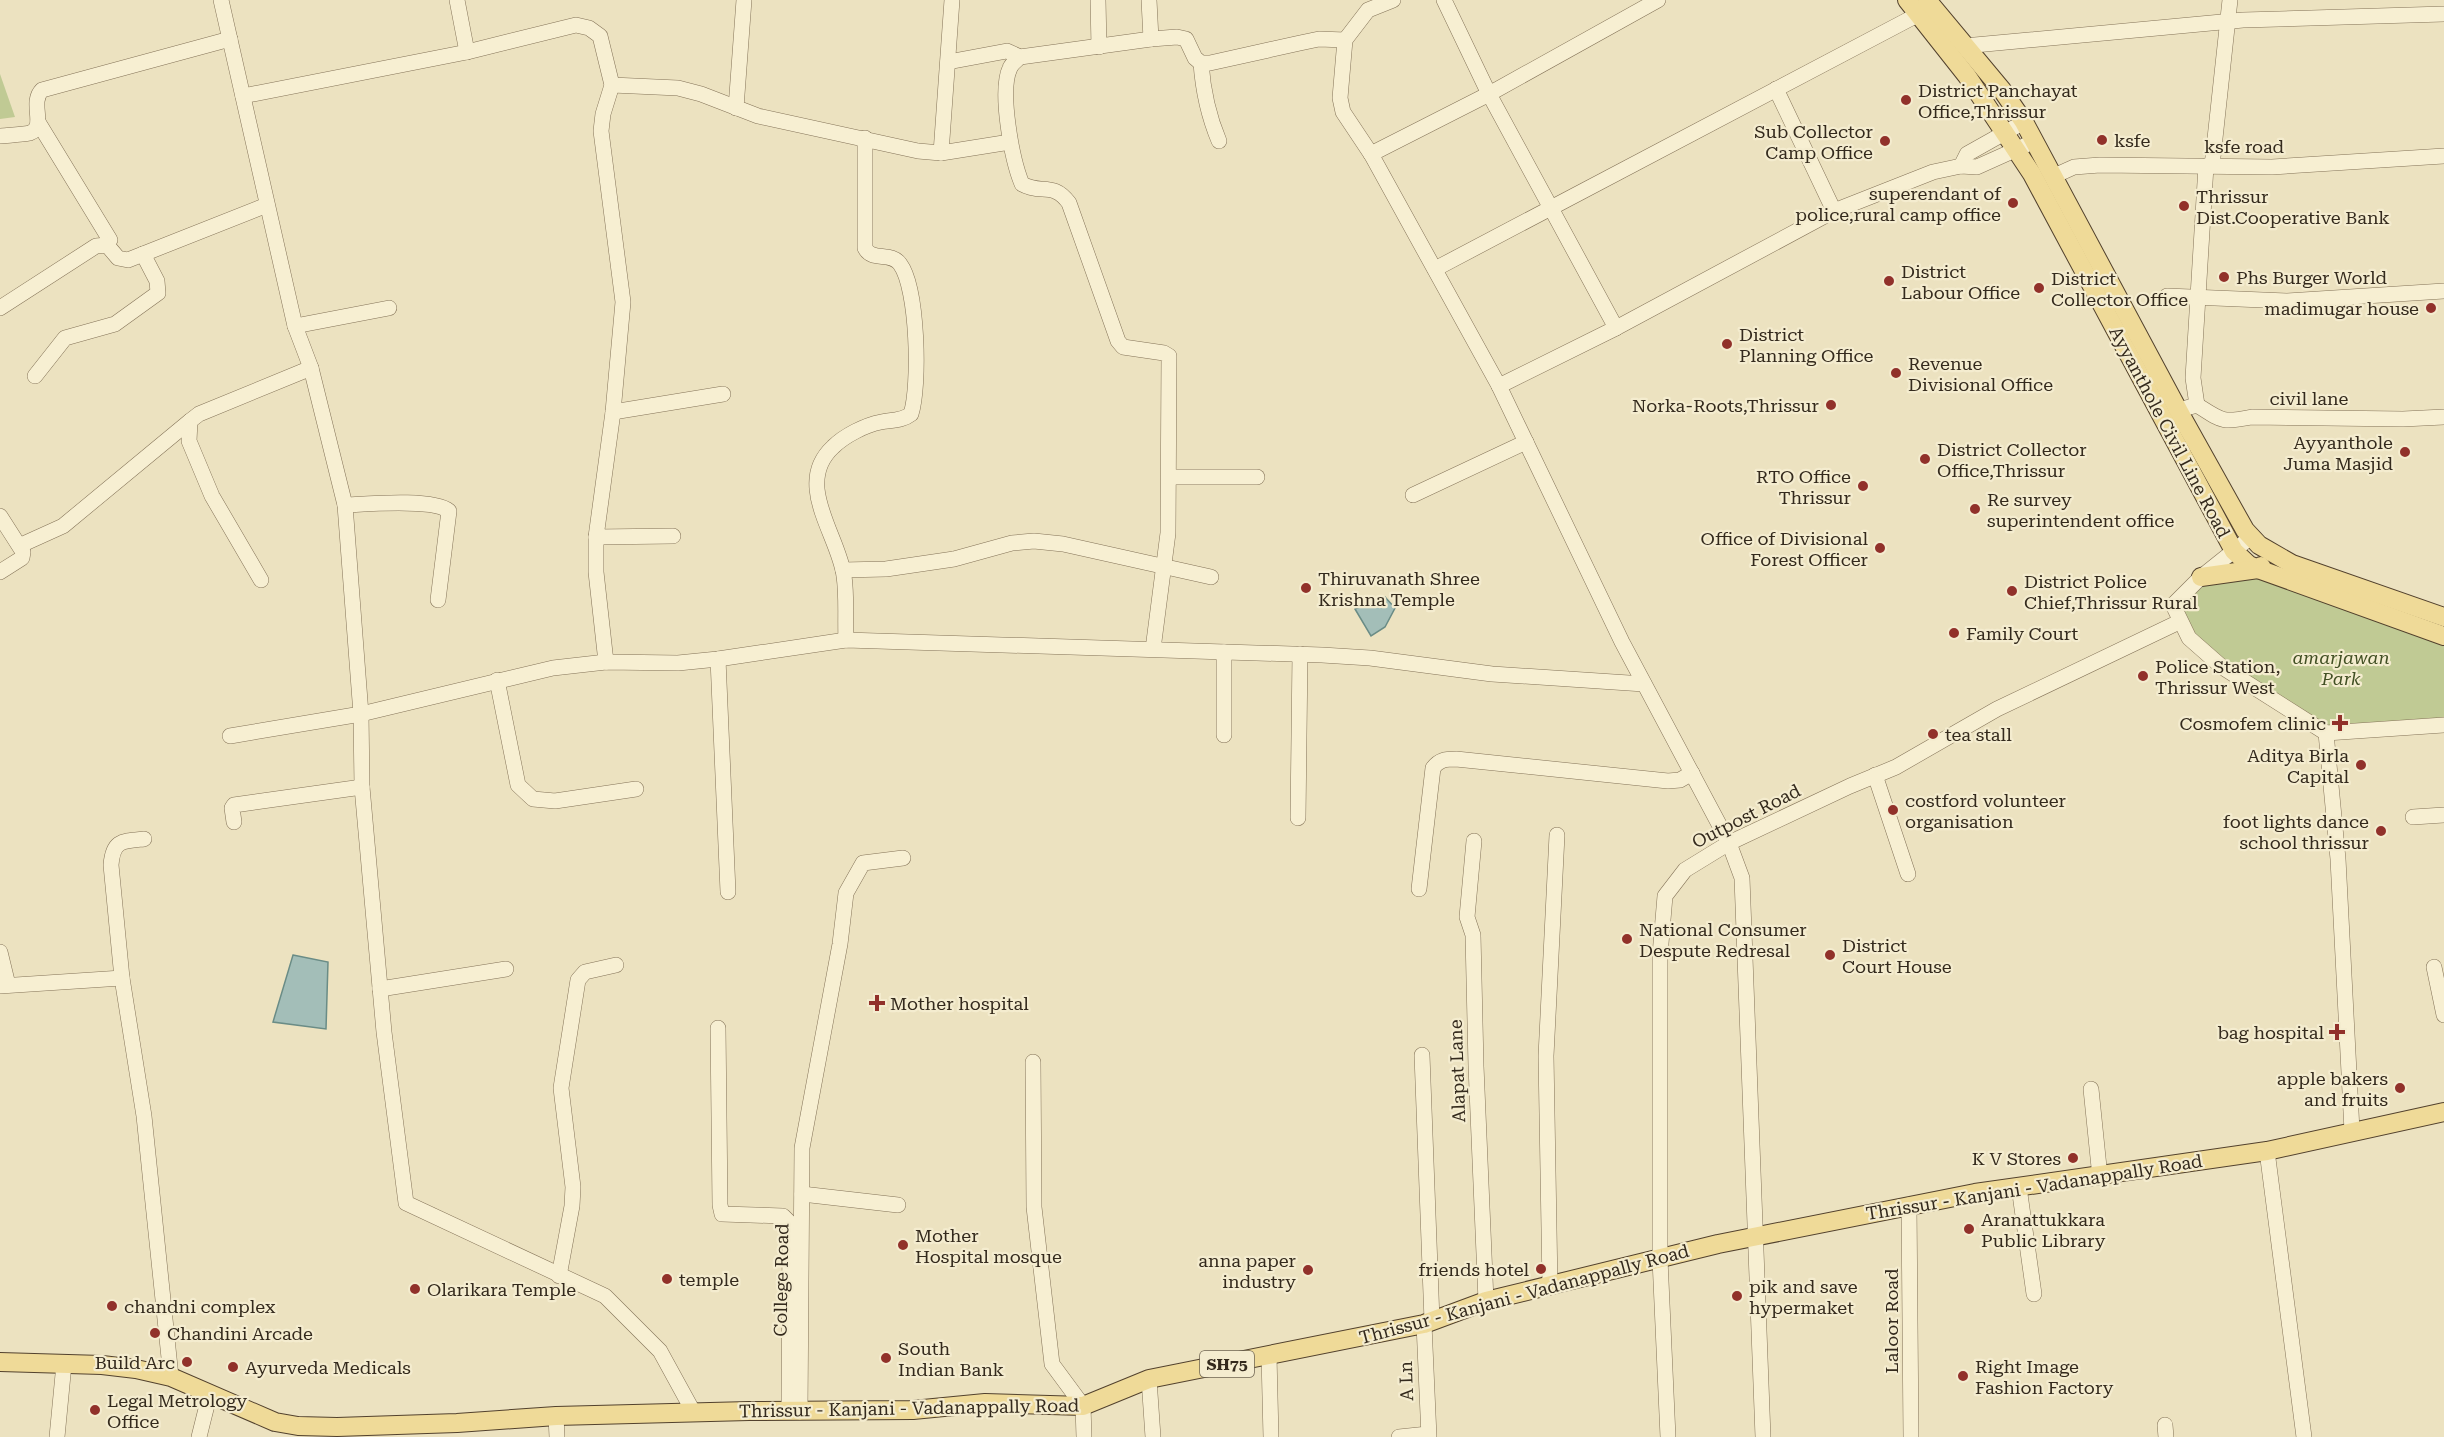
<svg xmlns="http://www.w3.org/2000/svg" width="2444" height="1437" font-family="'Roboto Serif',serif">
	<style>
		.green { fill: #c0ca94 }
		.water { fill: #a3beb8; stroke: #6a8c86; stroke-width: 1.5 }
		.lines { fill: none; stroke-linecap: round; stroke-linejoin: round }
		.minor-casing { stroke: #847358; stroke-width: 16 }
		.major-casing { stroke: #52412d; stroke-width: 20 }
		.minor { stroke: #f7efd2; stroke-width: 15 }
		.major { stroke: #efda98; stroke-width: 18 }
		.poi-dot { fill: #91312a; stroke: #f4eccf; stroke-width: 2 }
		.labels { text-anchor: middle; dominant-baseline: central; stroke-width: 4.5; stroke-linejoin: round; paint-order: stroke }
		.shield { fill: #f4eccf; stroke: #6e6452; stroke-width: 1.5 }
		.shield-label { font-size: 16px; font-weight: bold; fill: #342a1d }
		.poi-label { font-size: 18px; fill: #342a1d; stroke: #f4eccf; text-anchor: start }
		.street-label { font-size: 18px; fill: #342a1d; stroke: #f4eccf }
		.park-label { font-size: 18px; font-style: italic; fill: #425024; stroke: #f4eccf }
	</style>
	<rect width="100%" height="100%" fill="#ece2c0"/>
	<!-- green -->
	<g class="green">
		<path d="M 0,74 L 15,117 L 0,119 Z"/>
		<path d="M 2257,571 L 2444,637 L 2444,724 L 2326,732 L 2189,638 L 2173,606 L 2202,579 Z"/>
	</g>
	<!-- water -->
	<g class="water">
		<path d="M 1385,597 L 1395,608 L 1385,627 L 1371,636 L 1355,609 Z"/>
		<path d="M 293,955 L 328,962 L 326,1029 L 273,1022 Z"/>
	</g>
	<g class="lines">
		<!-- minor casing -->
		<g class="minor-casing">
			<g id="minor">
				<path d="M 221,0 L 295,326 L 311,368 L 345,505 L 361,714 L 362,787 L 384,1032 L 406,1203 L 605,1296 L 660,1351 L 694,1413"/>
				<path d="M 457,0 L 467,52"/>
				<path d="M 1098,0 L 1099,47"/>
				<path d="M 1149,0 L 1151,39 L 1177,37 L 1186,39 L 1195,58 L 1201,63 L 1210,63 L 1300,43 L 1319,39 L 1345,40"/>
				<path d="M 1393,0 L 1368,10 L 1345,40 L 1340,98 L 1343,112 L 1371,154 L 1499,386 L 1616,328 L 1834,211 L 1933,172 L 1961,166 L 1977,167 L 2026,145"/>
				<path d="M 1444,0 L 1489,94 L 1658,0"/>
				<path d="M 1151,39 L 1020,57 C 1016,61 1012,63 1010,68 C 999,91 1012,160 1022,184 C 1041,195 1053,181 1069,203 L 1118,341 L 1123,347 L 1164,353 L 1169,356 L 1168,533 L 1153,649"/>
				<path d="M 1964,46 L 2243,20 L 2444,14"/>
				<path d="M 948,62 L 1007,51 L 1020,57"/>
				<path d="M 1201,63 C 1203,91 1208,115 1219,141"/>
				<path d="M 612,85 L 678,88 L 701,94 L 758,116 L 918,151 L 941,153 L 1010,142"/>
				<path d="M 1776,89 L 1834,211"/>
				<path d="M 243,96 L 467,52 L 576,25 L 589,28 L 600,36 L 612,85 L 603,114 L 601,131 L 623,302 L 613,412 L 596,537 L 673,536"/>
				<path d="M 736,108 L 744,0"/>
				<path d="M 38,122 L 110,240"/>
				<path d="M 0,136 C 9,135 20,135 30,133 C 47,127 29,103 42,90 L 230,39"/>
				<path d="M 941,153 L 952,0"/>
				<path d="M 1371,154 L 1489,94 L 1616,328"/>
				<path d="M 1961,166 L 1967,154 L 2024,122"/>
				<path d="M 2212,166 L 2230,0"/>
				<path d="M 2054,176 L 2074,167 L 2100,165 L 2272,167 L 2444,156"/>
				<path d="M 1435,269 L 1919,14"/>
				<path d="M 2167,296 L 2287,301 L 2444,291"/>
				<path d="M 0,308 L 96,246 L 107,245 L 118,258 L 128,260 L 267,205"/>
				<path d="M 295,326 L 389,308"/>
				<path d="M 35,376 L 65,338 L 115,324 L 158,293 L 157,281 L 143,254"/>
				<path d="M 1499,386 L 1622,642 L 1729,843 L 1742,878 L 1763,1437"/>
				<path d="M 2197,405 L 2193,378 L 2206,166"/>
				<path d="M 2179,410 L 2197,405 C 2222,421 2222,423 2252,417 L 2403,419 L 2444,417"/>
				<path d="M 613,412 L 723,394"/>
				<path d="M 1169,477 L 1257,477"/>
				<path d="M 1413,495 L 1526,442"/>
				<path d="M 345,505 C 367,504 433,498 449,511 L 438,600"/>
				<path d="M 0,516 L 23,552 L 22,558 L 0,572"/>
				<path d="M 596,537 L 596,572 L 606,662"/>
				<path d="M 2251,537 L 2201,577 L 2173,605 L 2189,638 L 2222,667 L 2326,733 L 2338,859 L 2352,1131"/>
				<path d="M 21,545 L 63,526 L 190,421"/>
				<path d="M 843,570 L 886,569 L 954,559 L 1012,543 L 1034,541 L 1063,544 L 1211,577"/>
				<path d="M 261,580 L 212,496 L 189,441 L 190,421 L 199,414 L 311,368"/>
				<path d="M 846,640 C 845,619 847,596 844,576 C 839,536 793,484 833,447 C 844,436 865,425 881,422 C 891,420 902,421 911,414 C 920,386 918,288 900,264 C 891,251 872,262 865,248 L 865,138"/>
				<path d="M 718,659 L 728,892"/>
				<path d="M 497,680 L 518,785 L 533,799 L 555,801 L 636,789"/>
				<path d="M 2326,733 L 2444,725"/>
				<path d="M 1224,735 L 1224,652"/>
				<path d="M 230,736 L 361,714 L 553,668 L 606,662 L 678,663 L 718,659 L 846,640 L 1322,655 L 1370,658 L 1492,674 L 1644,684"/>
				<path d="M 1875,775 L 1908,874"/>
				<path d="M 2413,817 L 2444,815"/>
				<path d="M 1298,818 L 1300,654"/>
				<path d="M 234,822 L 232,808 L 234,805 L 362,787"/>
				<path d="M 144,839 C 122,841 113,840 111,865 L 122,978 L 144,1116 L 171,1377"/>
				<path d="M 1474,841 L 1467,917 L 1473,935 L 1476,1066 L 1486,1301"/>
				<path d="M 1419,889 L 1433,768 C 1439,760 1445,759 1456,759 L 1668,781 L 1680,780 L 1692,773"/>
				<path d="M 0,952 L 8,985"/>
				<path d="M 2434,967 L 2444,1015"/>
				<path d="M 0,986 L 122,978"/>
				<path d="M 380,989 L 506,969"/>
				<path d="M 718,1028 L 720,1205 L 722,1214 L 783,1216 L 790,1223 L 789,1411"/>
				<path d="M 1422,1055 L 1432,1321"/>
				<path d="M 1033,1062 L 1034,1207 L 1052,1364 L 1083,1406 L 1084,1437"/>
				<path d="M 2091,1089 L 2100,1177"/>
				<path d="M 2267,1151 L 2304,1437"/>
				<path d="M 2019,1187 L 2034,1294"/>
				<path d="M 802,1194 L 898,1205"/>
				<path d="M 1909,1205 L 1911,1437"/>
				<path d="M 559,1276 L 572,1206 L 573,1187 L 561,1088 L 578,980 L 585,972 L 616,965"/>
				<path d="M 1550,1286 L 1546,1056 L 1557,835"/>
				<path d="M 1424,1324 L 1429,1437"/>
				<path d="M 1269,1356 L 1271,1437"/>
				<path d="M 1149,1379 L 1153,1437"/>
				<path d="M 800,1412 L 802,1148 L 840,944 L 846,893 L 863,863 L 903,858"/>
				<path d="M 556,1416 L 557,1437"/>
				<path d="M 2165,1425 L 2166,1437"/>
				<path d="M 57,1437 L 64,1364"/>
				<path d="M 199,1437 L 210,1393"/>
				<path d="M 1399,1437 L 1428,1434"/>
				<path d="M 1668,1437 L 1660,1259 L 1660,955 L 1665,896 L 1685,870 L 1729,843 L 1850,786 L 1896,767 L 1997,709 L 2179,622"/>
			</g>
		</g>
		<!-- major casing -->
		<g class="major-casing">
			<g id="major">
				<path d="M 1907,0 L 1967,76 L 2032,174 L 2234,551 L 2249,565 L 2258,569 L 2444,636"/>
				<path d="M 1927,0 L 2002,90 L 2024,122 L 2183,419 L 2245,530 L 2259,545 L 2292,564 L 2444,617"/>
				<path d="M 2201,577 L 2258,569 L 2261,566"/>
				<path d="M 0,1362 L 102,1365 L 136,1369 L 171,1377 L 275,1422 L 298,1426 L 337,1427 L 457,1423 L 556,1416 L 749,1411 L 913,1410 L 985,1403 L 1083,1406 L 1149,1379 L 1424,1324 L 1486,1301 L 1718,1244 L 1975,1193 L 2267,1151 L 2444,1112"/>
			</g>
		</g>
		<!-- minor -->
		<use href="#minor" class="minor"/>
		<!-- major -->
		<use href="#major" class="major"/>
	</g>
	<!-- markers -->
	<g class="poi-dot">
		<circle cx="1906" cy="100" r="6"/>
		<circle cx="2102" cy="140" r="6"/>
		<circle cx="1885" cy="141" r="6"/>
		<circle cx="2013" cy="203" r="6"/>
		<circle cx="2184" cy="206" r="6"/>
		<circle cx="2224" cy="277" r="6"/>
		<circle cx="1889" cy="281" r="6"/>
		<circle cx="2039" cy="288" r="6"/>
		<circle cx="2431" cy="308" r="6"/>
		<circle cx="1727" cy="344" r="6"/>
		<circle cx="1896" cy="373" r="6"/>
		<circle cx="1831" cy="405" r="6"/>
		<circle cx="2405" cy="452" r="6"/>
		<circle cx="1925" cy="459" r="6"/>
		<circle cx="1863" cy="486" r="6"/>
		<circle cx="1975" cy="509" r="6"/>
		<circle cx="1880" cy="548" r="6"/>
		<circle cx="1306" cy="588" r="6"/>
		<circle cx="2012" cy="591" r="6"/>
		<circle cx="1954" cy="633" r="6"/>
		<circle cx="2143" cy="676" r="6"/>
		<path d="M2337 714h6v6h6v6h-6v6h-6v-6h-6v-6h6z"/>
		<circle cx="1933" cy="734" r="6"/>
		<circle cx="2361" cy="765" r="6"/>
		<circle cx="1893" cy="810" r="6"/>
		<circle cx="2381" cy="831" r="6"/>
		<circle cx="1627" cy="939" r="6"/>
		<circle cx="1830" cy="955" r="6"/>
		<path d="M874 994h6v6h6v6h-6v6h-6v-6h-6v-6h6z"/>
		<path d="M2334 1023h6v6h6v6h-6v6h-6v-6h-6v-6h6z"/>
		<circle cx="2400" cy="1088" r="6"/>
		<circle cx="2073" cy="1158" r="6"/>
		<circle cx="1969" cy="1229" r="6"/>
		<circle cx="903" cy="1245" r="6"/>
		<circle cx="1541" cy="1269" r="6"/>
		<circle cx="1308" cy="1270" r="6"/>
		<circle cx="667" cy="1279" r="6"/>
		<circle cx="415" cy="1289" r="6"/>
		<circle cx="1737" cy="1296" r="6"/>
		<circle cx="112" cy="1306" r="6"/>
		<circle cx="155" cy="1333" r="6"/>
		<circle cx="886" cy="1358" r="6"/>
		<circle cx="187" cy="1362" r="6"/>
		<circle cx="233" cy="1367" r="6"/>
		<circle cx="1963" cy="1376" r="6"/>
		<circle cx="95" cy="1410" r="6"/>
	</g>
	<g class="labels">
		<!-- shield labels -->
		<rect class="shield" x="1200" y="1351" width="54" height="26" rx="4.5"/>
		<g class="shield-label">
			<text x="1227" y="1364">SH75</text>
		</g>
		<!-- poi labels -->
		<g class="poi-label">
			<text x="1918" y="90">District Panchayat<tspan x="1918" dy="21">Office,Thrissur</tspan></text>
			<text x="1873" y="131" text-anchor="end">Sub Collector<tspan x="1873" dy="21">Camp Office</tspan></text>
			<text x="2114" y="140">ksfe</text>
			<text x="2001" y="193" text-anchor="end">superendant of<tspan x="2001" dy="21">police,rural camp office</tspan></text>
			<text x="2196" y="196">Thrissur<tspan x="2196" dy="21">Dist.Cooperative Bank</tspan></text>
			<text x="1901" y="271">District<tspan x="1901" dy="21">Labour Office</tspan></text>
			<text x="2236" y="277">Phs Burger World</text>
			<text x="2051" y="278">District<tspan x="2051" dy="21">Collector Office</tspan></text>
			<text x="2419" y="308" text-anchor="end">madimugar house</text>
			<text x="1739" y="334">District<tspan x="1739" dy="21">Planning Office</tspan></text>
			<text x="1908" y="363">Revenue<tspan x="1908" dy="21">Divisional Office</tspan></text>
			<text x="1819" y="405" text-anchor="end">Norka-Roots,Thrissur</text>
			<text x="2393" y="442" text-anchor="end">Ayyanthole<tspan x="2393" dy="21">Juma Masjid</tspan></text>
			<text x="1937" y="449">District Collector<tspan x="1937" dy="21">Office,Thrissur</tspan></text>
			<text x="1851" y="476" text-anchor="end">RTO Office<tspan x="1851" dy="21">Thrissur</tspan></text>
			<text x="1987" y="499">Re survey<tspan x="1987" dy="21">superintendent office</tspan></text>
			<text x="1868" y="538" text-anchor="end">Office of Divisional<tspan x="1868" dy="21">Forest Officer</tspan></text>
			<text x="1318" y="578">Thiruvanath Shree<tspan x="1318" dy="21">Krishna Temple</tspan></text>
			<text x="2024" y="581">District Police<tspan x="2024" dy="21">Chief,Thrissur Rural</tspan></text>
			<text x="1966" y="633">Family Court</text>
			<text x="2155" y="666">Police Station,<tspan x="2155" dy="21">Thrissur West</tspan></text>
			<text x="2326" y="723" text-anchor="end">Cosmofem clinic</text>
			<text x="1945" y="734">tea stall</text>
			<text x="2349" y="755" text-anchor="end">Aditya Birla<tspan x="2349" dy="21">Capital</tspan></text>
			<text x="1905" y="800">costford volunteer<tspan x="1905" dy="21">organisation</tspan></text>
			<text x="2369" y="821" text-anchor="end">foot lights dance<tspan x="2369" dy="21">school thrissur</tspan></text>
			<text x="1639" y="929">National Consumer<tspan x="1639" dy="21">Despute Redresal</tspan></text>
			<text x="1842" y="945">District<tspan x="1842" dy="21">Court House</tspan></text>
			<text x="890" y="1003">Mother hospital</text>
			<text x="2324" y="1032" text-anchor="end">bag hospital</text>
			<text x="2388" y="1078" text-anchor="end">apple bakers<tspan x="2388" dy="21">and fruits</tspan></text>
			<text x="2061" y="1158" text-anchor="end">K V Stores</text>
			<text x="1981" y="1219">Aranattukkara<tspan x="1981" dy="21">Public Library</tspan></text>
			<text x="915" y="1235">Mother<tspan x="915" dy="21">Hospital mosque</tspan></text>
			<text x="1296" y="1260" text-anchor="end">anna paper<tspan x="1296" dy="21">industry</tspan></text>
			<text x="1529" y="1269" text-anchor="end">friends hotel</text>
			<text x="679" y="1279">temple</text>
			<text x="1749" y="1286">pik and save<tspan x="1749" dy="21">hypermaket</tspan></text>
			<text x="427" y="1289">Olarikara Temple</text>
			<text x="124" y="1306">chandni complex</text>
			<text x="167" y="1333">Chandini Arcade</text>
			<text x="898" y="1348">South<tspan x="898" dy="21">Indian Bank</tspan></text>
			<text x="175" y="1362" text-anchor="end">Build Arc</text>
			<text x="1975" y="1366">Right Image<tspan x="1975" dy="21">Fashion Factory</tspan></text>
			<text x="245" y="1367">Ayurveda Medicals</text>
			<text x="107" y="1400">Legal Metrology<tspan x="107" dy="21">Office</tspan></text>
		</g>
		<!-- street labels -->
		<g class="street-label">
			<text x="2244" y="146">ksfe road</text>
			<text x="2309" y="398">civil lane</text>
			<text transform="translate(2170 432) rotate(62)">Ayyanthole Civil Line Road</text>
			<text transform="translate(1746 816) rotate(-27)">Outpost Road</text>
			<text transform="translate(1457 1071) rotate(-92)">Alapat Lane</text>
			<text transform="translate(2034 1187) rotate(-9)">Thrissur - Kanjani - Vadanappally Road</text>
			<text transform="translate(781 1280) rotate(-89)">College Road</text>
			<text transform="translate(1524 1294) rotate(-15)">Thrissur - Kanjani - Vadanappally Road</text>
			<text transform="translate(1891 1321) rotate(-90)">Laloor Road</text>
			<text transform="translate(1406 1381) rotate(-92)">A Ln</text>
			<text transform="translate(909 1408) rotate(-1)">Thrissur - Kanjani - Vadanappally Road</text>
		</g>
		<!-- park labels -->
		<g class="park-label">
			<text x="2341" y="657">amarjawan<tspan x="2341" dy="21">Park</tspan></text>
		</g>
	</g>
</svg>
